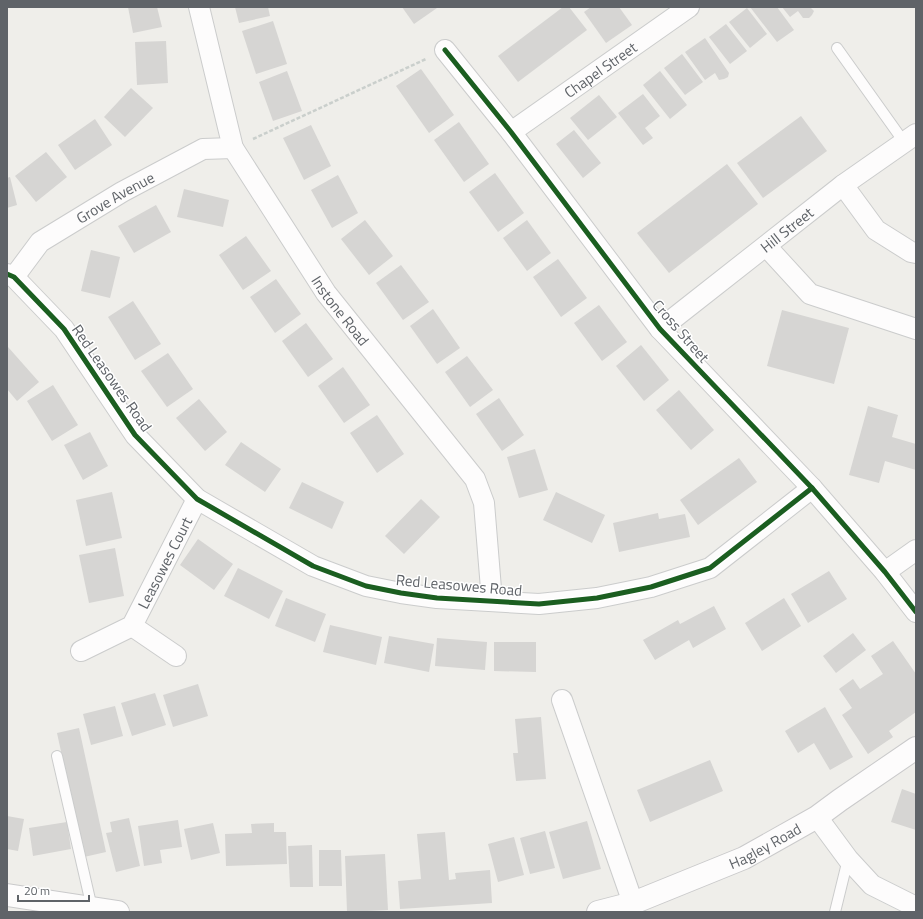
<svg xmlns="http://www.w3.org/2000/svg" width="923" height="919" font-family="'Titillium Web',sans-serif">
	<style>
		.building { fill: #d6d5d3 }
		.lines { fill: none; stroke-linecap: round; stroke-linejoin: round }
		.lane-casing { stroke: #cbcccc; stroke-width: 12 }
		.street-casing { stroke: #cbcccc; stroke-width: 22 }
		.secondary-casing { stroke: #cacacb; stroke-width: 24 }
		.path { stroke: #cacfcc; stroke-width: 2.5; stroke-dasharray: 4 2; stroke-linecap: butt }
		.lane { stroke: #fdfcfc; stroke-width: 10 }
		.street { stroke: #fdfcfc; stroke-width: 20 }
		.secondary { stroke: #fdfcfc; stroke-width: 22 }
		.cycleway-casing { stroke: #fff; stroke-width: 8 }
		.cycleway { stroke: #1b5e20; stroke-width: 5 }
		.labels { text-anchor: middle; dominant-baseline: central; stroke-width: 3; stroke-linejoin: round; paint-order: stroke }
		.street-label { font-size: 15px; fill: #5f6368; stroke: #fff }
	</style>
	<rect width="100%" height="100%" fill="#efeeea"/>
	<!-- building -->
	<g class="building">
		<path d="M 128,7 L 157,7 L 162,27 L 133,33 Z"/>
		<path d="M 235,7 L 268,7 L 270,16 L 239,23 Z"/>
		<path d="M 402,7 L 436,7 L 437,8 L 414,24 Z"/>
		<path d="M 563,7 L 569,7 L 587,30 L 518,82 L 498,56 Z"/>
		<path d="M 591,7 L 619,7 L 632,25 L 606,43 L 584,12 Z"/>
		<path d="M 750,7 L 777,7 L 794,30 L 777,42 Z"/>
		<path d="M 782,7 L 810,7 L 814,11 L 812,15 L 809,18 L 803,18 L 798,11 L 790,17 Z"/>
		<path d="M 747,8 L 767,34 L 750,48 L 729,22 Z"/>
		<path d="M 273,21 L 287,64 L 256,74 L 242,31 Z"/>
		<path d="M 726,24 L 747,51 L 730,64 L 709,37 Z"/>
		<path d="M 705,38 L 729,73 L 728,77 L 724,79 L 719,80 L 715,73 L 705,80 L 685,52 Z"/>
		<path d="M 166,41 L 168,83 L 137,85 L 135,42 Z"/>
		<path d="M 682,54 L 703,82 L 685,95 L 664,68 Z"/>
		<path d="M 421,69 L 454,115 L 429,133 L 396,86 Z"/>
		<path d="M 287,71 L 302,111 L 273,121 L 259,82 Z"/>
		<path d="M 660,71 L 687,105 L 670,119 L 643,85 Z"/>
		<path d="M 131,88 L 153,108 L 125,137 L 104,117 Z"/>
		<path d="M 643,94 L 660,116 L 645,128 L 653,138 L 643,145 L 618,113 Z"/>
		<path d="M 599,95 L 617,117 L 588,140 L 570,118 Z"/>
		<path d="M 801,116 L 827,151 L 763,198 L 737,163 Z"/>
		<path d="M 95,119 L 112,145 L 75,170 L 58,145 Z"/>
		<path d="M 459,122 L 489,164 L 464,182 L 434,140 Z"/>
		<path d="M 311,125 L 331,166 L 304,180 L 283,138 Z"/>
		<path d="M 574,130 L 601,163 L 583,178 L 556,144 Z"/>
		<path d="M 46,152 L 67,177 L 36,202 L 15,176 Z"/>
		<path d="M 727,164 L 758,204 L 669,273 L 637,233 Z"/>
		<path d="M 495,173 L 524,213 L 498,232 L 469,192 Z"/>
		<path d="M 338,175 L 358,213 L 332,228 L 311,190 Z"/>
		<path d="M 10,177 L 17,205 L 7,208 L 7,178 Z"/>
		<path d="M 184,189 L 229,200 L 223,227 L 177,217 Z"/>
		<path d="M 156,205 L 171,232 L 134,253 L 118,226 Z"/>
		<path d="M 365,220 L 393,256 L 369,275 L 341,239 Z"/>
		<path d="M 527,220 L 551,253 L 527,271 L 503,238 Z"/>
		<path d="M 246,236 L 271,271 L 243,290 L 219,255 Z"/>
		<path d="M 91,250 L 120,257 L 110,298 L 81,291 Z"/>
		<path d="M 558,259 L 587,298 L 561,317 L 533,277 Z"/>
		<path d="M 401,265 L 429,302 L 403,320 L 376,283 Z"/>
		<path d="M 276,279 L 301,314 L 275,333 L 250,297 Z"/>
		<path d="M 133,301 L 161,344 L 135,360 L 108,317 Z"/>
		<path d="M 599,305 L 627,342 L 602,361 L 574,323 Z"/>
		<path d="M 433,309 L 460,348 L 437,364 L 410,326 Z"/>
		<path d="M 782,310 L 849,328 L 834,384 L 767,366 Z"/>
		<path d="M 306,323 L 333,359 L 308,377 L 282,341 Z"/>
		<path d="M 641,345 L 669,380 L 644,401 L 616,366 Z"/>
		<path d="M 8,347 L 39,382 L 17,401 L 7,389 L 7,348 Z"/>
		<path d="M 168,353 L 193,389 L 167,407 L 141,371 Z"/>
		<path d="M 467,356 L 493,390 L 470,407 L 445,372 Z"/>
		<path d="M 343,367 L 370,405 L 344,423 L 318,386 Z"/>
		<path d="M 53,385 L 78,425 L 52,441 L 27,401 Z"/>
		<path d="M 679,390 L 714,430 L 691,450 L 656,410 Z"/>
		<path d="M 499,398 L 524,435 L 502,451 L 476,414 Z"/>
		<path d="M 199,399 L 227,432 L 205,451 L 176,418 Z"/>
		<path d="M 868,406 L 898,415 L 892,437 L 916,444 L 916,470 L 885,461 L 879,483 L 849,475 Z"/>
		<path d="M 377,415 L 404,454 L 377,473 L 350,433 Z"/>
		<path d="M 90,432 L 108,466 L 83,480 L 64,445 Z"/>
		<path d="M 241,442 L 281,469 L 265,492 L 225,465 Z"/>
		<path d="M 535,449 L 548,490 L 519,498 L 507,457 Z"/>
		<path d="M 739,458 L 757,482 L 698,525 L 680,500 Z"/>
		<path d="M 302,482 L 344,502 L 332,529 L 289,508 Z"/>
		<path d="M 112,492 L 122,538 L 86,546 L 76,500 Z"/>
		<path d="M 556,492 L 605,515 L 592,543 L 543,520 Z"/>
		<path d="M 421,499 L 440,517 L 404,554 L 385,536 Z"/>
		<path d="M 658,513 L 659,519 L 685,514 L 690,537 L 619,552 L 613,523 Z"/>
		<path d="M 198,539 L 233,564 L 214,590 L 180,565 Z"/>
		<path d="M 115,548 L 124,596 L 89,603 L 79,555 Z"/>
		<path d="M 238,568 L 283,591 L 269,619 L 224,596 Z"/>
		<path d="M 829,571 L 847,599 L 808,623 L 791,594 Z"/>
		<path d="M 286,598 L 326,614 L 315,642 L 275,626 Z"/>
		<path d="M 784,598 L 801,626 L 762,651 L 745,623 Z"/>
		<path d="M 714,606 L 726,629 L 693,648 L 689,640 L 655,660 L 643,640 L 678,620 L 680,624 Z"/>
		<path d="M 330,625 L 382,637 L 376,665 L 323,652 Z"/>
		<path d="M 853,633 L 866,650 L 836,673 L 823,656 Z"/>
		<path d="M 389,636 L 434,644 L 429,672 L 384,663 Z"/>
		<path d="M 437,638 L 487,642 L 485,670 L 435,666 Z"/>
		<path d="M 893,641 L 916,674 L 916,712 L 889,731 L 893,737 L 868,754 L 842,715 L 852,708 L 839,689 L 853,679 L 860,689 L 883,674 L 871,656 Z"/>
		<path d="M 494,642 L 536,642 L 536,672 L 494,671 Z"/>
		<path d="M 198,684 L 208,716 L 173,727 L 163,695 Z"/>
		<path d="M 155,693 L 166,725 L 132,736 L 121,703 Z"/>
		<path d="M 115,706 L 123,736 L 91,745 L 83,714 Z"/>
		<path d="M 825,707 L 853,757 L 830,770 L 814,743 L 798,753 L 785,731 Z"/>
		<path d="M 541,717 L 546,779 L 516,781 L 513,753 L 518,753 L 515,719 Z"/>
		<path d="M 79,728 L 106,852 L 84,857 L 57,733 Z"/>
		<path d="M 710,760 L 723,791 L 650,822 L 637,790 Z"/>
		<path d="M 902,789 L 916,794 L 916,830 L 891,822 Z"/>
		<path d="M 7,816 L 24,819 L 18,851 L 7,849 Z"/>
		<path d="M 129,818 L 140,866 L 116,872 L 106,833 L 112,832 L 110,822 Z"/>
		<path d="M 178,820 L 182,847 L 160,850 L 162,863 L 144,866 L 138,826 Z"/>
		<path d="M 587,821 L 601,869 L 563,879 L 549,832 Z"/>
		<path d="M 67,822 L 71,849 L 33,856 L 29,828 Z"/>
		<path d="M 213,823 L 220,853 L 191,860 L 184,829 Z"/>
		<path d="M 274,823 L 274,832 L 286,832 L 287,864 L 226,866 L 225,834 L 252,833 L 251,824 Z"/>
		<path d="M 545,831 L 555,868 L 530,874 L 520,838 Z"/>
		<path d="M 445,832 L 449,880 L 456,879 L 455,873 L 490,870 L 492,903 L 400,909 L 398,881 L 421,879 L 417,834 Z"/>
		<path d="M 514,837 L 524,875 L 498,882 L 488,844 Z"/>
		<path d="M 312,845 L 313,887 L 290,887 L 288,846 Z"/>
		<path d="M 319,850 L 341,850 L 342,886 L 319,886 Z"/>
		<path d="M 385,854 L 388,910 L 347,912 L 345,856 Z"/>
	</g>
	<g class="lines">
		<!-- lane casing -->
		<g class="lane-casing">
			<g id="lane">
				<path d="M 837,48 L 904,142"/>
				<path d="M 57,756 L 92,908"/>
				<path d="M 835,912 L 848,859"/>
			</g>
		</g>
		<!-- street casing -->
		<g class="street-casing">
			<g id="street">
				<path id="s1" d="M 199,7 L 233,148 L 326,293 L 475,479 L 484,503 L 492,601"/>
				<path d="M 445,50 L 511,132 L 660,329 L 812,488 L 885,572 L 916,612"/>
				<path id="s2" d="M 511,132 L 689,7"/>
				<path d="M 843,185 L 876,230 L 911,252 L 916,253"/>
				<path d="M 766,246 L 810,294 L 916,329"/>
				<path d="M 7,274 L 14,277 L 64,329 L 135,435 L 197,499 L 313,566 L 366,586 L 401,593 L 437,598 L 539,604 L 597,598 L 651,587 L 710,568 L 812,488"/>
				<path id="s3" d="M 14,277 L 40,242 L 122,192 L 203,149 L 233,148"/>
				<path id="s4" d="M 660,329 L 843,185 L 916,134"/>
				<path d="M 885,572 L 916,550"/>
				<path d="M 132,626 L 176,656"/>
				<path id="s5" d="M 81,651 L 132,626 L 197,499"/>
				<path d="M 562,700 L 633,903"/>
				<path d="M 817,817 L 848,859 L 872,885 L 916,907"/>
			</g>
		</g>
		<!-- secondary casing -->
		<g class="secondary-casing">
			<g id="secondary">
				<path d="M 7,895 L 118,912"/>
				<path id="s6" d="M 598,912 L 633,903 L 744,858 L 817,817 L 840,800 L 916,748"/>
			</g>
		</g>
		<!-- path -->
		<path class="path" d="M 253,139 L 426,59"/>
		<!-- lane -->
		<use href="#lane" class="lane"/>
		<!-- street -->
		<use href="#street" class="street"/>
		<!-- secondary -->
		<use href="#secondary" class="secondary"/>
		<!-- cycleway casing -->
		<g class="cycleway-casing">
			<g id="cycleway">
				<path d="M 445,50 L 511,132 L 660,329 L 812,488 L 885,572 L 916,612"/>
				<path d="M 7,274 L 14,277 L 64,329 L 135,435 L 197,499 L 313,566 L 366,586 L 401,593 L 437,598 L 539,604 L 597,598 L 651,587 L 710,568 L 812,488"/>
			</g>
		</g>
		<!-- cycleway -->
		<use href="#cycleway" class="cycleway"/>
	</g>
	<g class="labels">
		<!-- street labels -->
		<g class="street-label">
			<text stroke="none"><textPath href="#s2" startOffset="109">Chapel Street</textPath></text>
			<text stroke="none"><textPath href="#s3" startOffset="131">Grove Avenue</textPath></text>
			<text stroke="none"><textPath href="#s4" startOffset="161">Hill Street</textPath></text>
			<text stroke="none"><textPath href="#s1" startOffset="340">Instone Road</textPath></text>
			<text transform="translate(681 331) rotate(49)">Cross Street</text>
			<text transform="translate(112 378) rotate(55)">Red Leasowes Road</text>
			<text stroke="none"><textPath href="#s5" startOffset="128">Leasowes Court</textPath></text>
			<text transform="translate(459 585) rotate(5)">Red Leasowes Road</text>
			<text stroke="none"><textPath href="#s6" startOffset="180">Hagley Road</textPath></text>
		</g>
	</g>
	<!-- border -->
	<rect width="923" height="919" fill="none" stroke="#5f6368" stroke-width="16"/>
	<!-- scale -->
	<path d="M18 895v6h71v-6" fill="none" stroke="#5f6368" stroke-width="2"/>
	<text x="24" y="895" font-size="12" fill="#5f6368" stroke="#ffffff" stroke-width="3" paint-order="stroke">20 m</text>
</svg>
